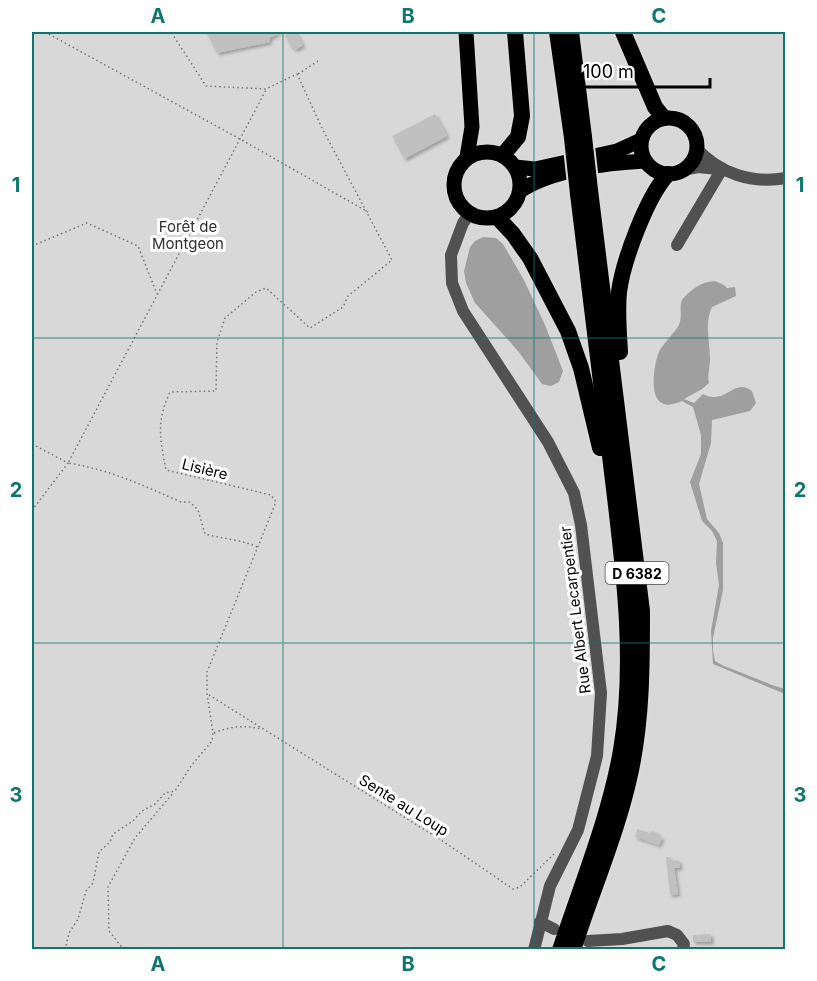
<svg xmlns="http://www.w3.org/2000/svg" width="817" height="981" font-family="Inter,sans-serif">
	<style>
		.green { fill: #d8d8d8 }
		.water { fill: #9f9f9f }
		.building { fill: #c0c0c0; filter: url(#shadow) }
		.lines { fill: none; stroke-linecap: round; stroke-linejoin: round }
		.major-casing { stroke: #dbdbdb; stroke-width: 18 }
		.highway-casing { stroke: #dbdbdb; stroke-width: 20 }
		.path { stroke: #737373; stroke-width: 1.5; stroke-dasharray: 1.5 3; stroke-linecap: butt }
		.minor { stroke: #515151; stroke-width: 12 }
		.major { stroke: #000; stroke-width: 15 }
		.highway { stroke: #000; stroke-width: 16 }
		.highway-bridge-casing { stroke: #dbdbdb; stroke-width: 20; stroke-linecap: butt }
		.highway-bridge { stroke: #000; stroke-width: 16 }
		.grid { fill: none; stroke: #0f766e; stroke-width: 1.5; stroke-opacity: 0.55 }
		.labels { text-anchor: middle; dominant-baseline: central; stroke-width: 6; stroke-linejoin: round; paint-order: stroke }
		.shield { fill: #fff; stroke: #4c4c4c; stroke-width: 1.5 }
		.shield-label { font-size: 14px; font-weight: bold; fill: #000 }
		.park-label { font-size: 15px; fill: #2f2f2f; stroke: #fff }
		.street-label { font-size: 15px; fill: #000; stroke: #fff }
		.neatline { fill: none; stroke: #0f766e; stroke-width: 2 }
		.grid-label { font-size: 20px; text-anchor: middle; font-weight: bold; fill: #0f766e }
	</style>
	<defs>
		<filter id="shadow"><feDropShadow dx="2.5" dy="2.5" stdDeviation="1.5" flood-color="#0004"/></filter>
	</defs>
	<rect width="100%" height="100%" fill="#fff"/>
	<!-- green -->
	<rect class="green" x="32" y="32" width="753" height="917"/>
	<!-- water -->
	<g class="water">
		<path d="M 483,237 L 496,238 L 503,244 L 524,280 L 545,325 L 563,371 L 559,382 L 551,386 L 542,384 L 518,351 L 475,303 L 466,283 L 464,271 L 470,247 L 475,241 Z"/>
		<path d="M 715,281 L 724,285 L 727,288 L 735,287 L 736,296 L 712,307 C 704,324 710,341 710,359 C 710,368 707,374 709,383 L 702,389 L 684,399 L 694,403 L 703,394 C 706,395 709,397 713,397 C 729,398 736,379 752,391 L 756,403 L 750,411 L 712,420 L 711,443 L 699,484 L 707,519 L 719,533 L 723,543 L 723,590 L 713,638 L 713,650 L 715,661 L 722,665 L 772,685 L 785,689 L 785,694 L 713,664 L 711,631 L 719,585 L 716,563 L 717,541 L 712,531 L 702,521 L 690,482 L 701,454 L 701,435 L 693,407 L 682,401 C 676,403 670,406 664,404 C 648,399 654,364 659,352 C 663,343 678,330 680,322 C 682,315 679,307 682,300 C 691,289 701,282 715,281 Z"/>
	</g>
	<!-- building -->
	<g class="building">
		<path d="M 206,32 L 281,32 L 269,38 L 270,42 L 217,53 Z"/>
		<path d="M 288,32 L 296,32 L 303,45 L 295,50 L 294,47 L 292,48 L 285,36 Z"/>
		<path d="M 435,114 L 447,136 L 404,159 L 392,136 Z"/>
		<path d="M 637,829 L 650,833 L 652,831 L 658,833 L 657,836 L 662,837 L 659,845 L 635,837 Z"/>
		<path d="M 666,857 L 669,857 L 673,861 L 679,860 L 680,868 L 674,868 L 678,894 L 670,895 Z"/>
		<path d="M 711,934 L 711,942 L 693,942 L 693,935 Z"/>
	</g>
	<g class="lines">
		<!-- major casing -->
		<g class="major-casing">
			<g id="major">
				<path d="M 466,32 L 472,127 L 467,157"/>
				<circle cx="669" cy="146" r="28"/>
				<circle cx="487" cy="185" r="33"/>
				<path d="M 515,167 L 535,169 L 617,151 L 641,140"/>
				<path d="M 520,191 C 551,170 607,163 645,161"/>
			</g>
		</g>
		<!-- highway casing -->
		<g class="highway-casing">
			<g id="highway">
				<path d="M 557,32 L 572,138"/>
				<path d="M 571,32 L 584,137"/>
				<path d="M 623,32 L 655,107 L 664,118"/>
				<path d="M 503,155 L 518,137 L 522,116 L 515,32"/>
				<path d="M 497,217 L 513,234 L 530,258 L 568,331 L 581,368 L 600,448"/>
				<path d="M 620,352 C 619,333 617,312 619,292 C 623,261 647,196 668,174"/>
				<path d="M 560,950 C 581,886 610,815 621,750 C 637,656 622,558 611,464 C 600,374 589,284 578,194"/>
				<path d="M 573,950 C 592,890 618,832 631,770 C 642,718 642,664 642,611 L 590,190"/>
			</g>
		</g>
		<!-- path -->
		<g class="path">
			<path d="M 45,32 L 240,139 L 368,212"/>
			<path d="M 298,74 L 318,61"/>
			<path d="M 32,246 L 87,223 L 138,246 L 157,294"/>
			<path d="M 32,444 L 68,463 L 33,509"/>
			<path d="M 32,489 L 33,494 L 32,512"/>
			<path d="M 257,547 C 247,541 219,538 205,534 L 198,510 L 190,502 L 181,502 C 142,485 111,470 68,463 L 266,90"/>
			<path d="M 209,695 L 444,842 L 513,889 L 520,887 L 554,854"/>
			<path d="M 214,733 C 231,726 244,725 262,729"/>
			<path d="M 65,950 L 69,933 L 78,919 L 86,891 L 93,883 L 99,852 L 110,842 L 113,834 L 133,821 L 142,811 L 155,804 L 165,793 L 175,791 L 191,766 L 212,741 L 213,733 L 207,694 L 207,672 L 276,502 L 271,495 L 166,470 C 160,439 156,422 170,392 L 216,391 L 217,342 L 225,318 L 256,292 L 266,288 L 310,328 L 343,307 L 348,296 L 392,260 L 322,128 L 297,74 L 266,89 L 206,86 L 171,32"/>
			<path d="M 124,950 L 109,931 L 108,887 L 135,838 L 174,792"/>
		</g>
		<!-- minor -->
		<g class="minor">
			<path d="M 696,148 C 720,174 752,184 786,178"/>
			<path d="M 683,170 L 698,167 L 718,169"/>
			<path d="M 470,213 L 463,223 L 451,255 L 452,283 L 463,311 L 548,442 L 574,493 L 581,525 L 601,693 L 597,756 L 578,830 L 550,886 L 534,950"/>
			<path d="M 677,245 L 722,169"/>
			<path d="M 540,922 L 554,929"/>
			<path d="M 588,941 L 622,939 L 668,931 L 677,935 L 684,944 L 683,950"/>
		</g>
		<!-- major -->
		<use href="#major" class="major"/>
		<!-- highway -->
		<use href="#highway" class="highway"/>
		<!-- highway-bridge casing -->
		<g class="highway-bridge-casing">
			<g id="highway-bridge">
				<path d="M 584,137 L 590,190"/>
				<path d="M 572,138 L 578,194"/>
			</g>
		</g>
		<!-- highway-bridge -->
		<use href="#highway-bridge" class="highway-bridge"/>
	</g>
	<!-- grid -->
	<path class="grid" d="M 283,32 L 283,950M 534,32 L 534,950M 32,338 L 786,338M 32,643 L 786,643"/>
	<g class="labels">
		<!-- shield labels -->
		<rect class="shield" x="605.5" y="562" width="63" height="22" rx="4.5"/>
		<g class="shield-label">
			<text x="637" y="573">D 6382</text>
		</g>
		<!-- park labels -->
		<g class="park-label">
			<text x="188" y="226">Forêt de<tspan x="188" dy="17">Montgeon</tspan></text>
		</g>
		<!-- street labels -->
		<g class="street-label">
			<text transform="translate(205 469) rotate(14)">Lisière</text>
			<text transform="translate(575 610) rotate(-97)">Rue Albert Lecarpentier</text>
			<text transform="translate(404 805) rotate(32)">Sente au Loup</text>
		</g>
	</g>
	<!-- border -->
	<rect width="817" height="981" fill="none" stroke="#ffffff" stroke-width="66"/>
	<!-- scale -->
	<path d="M574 78v9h136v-9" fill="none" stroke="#000000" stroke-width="3"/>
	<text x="583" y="78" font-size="18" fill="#000000" stroke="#ffffff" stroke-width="4.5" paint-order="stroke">100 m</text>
	<rect x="33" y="33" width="751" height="915" class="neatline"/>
	<g class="grid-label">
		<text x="158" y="23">A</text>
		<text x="408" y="23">B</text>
		<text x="659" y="23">C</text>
		<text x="16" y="192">1</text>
		<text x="800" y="192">1</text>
		<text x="16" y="497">2</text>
		<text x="800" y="497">2</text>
		<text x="16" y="802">3</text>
		<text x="800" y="802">3</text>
		<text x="158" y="971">A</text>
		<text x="408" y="971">B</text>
		<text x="659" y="971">C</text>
	</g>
</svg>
